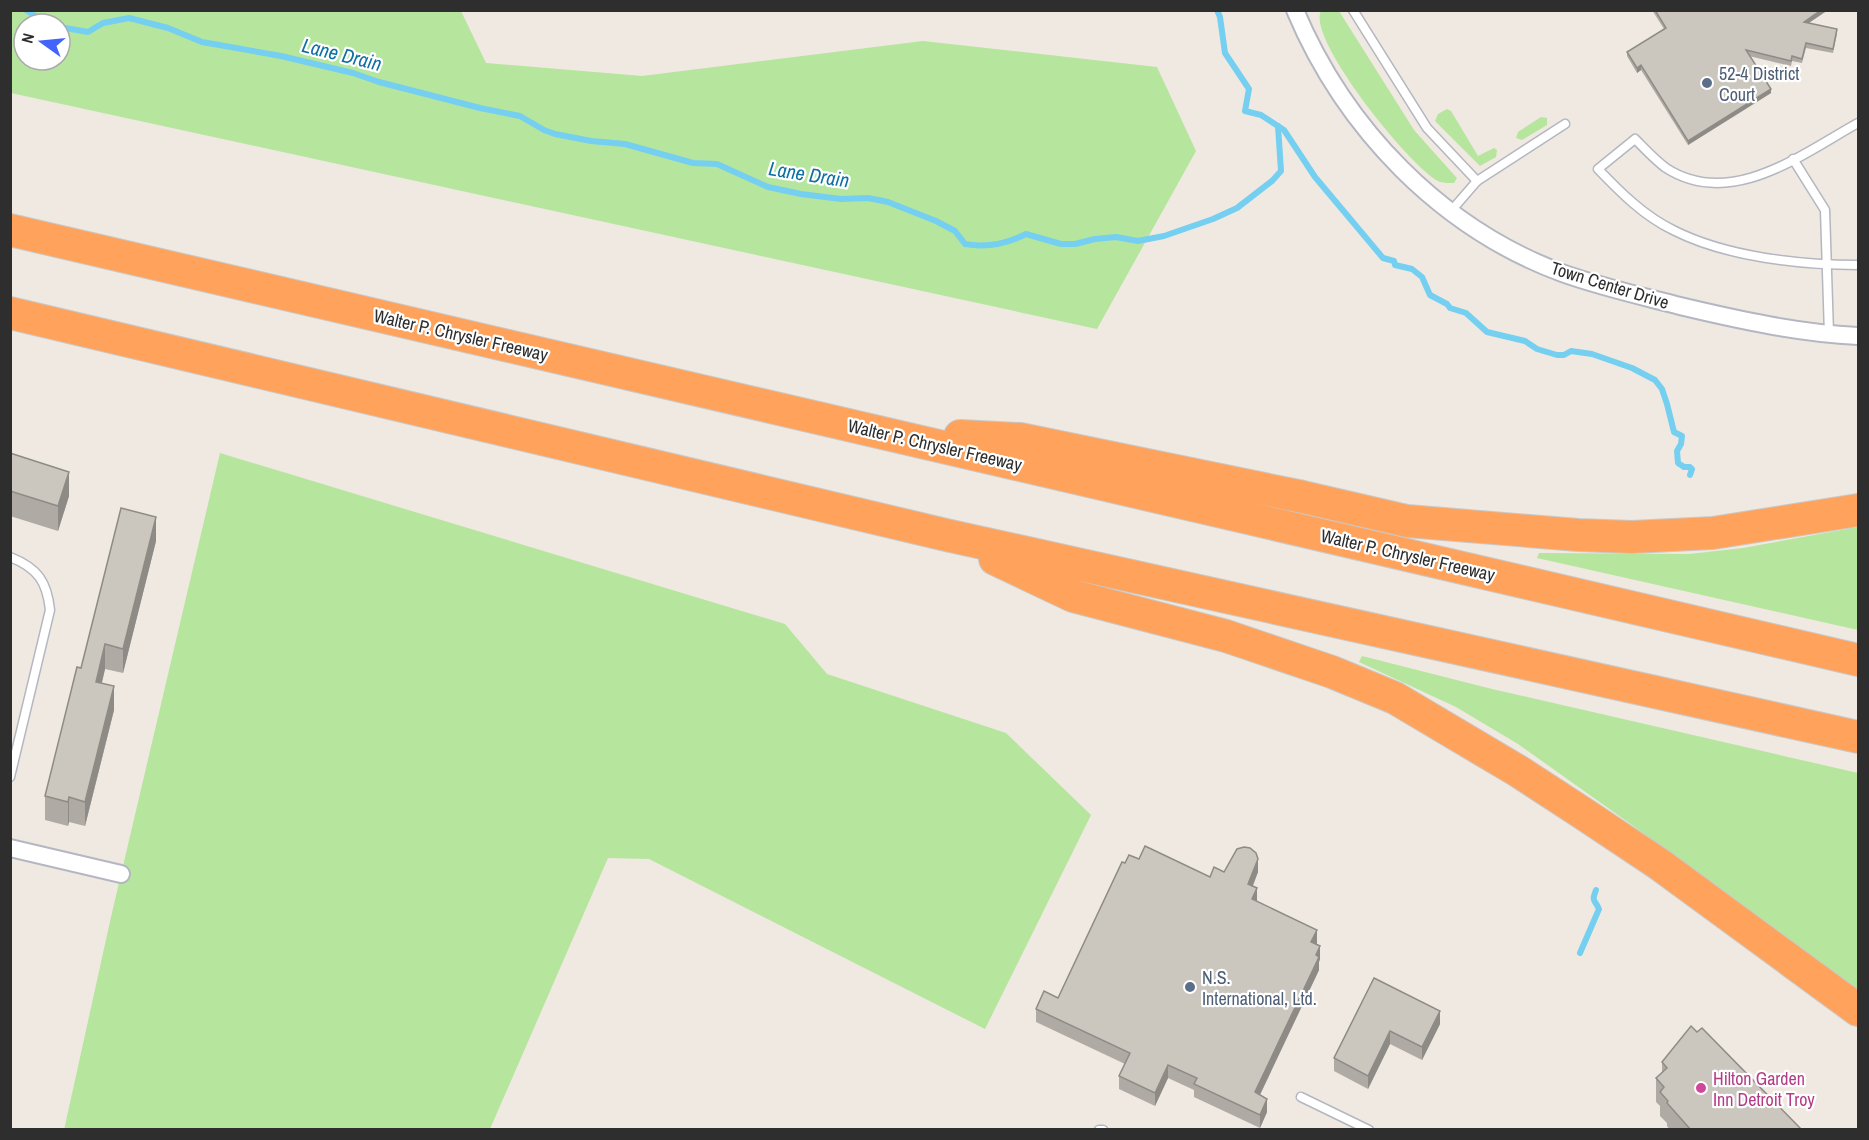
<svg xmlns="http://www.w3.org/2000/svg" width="1869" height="1140" font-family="'Archivo Narrow',sans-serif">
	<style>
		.green { fill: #b6e59e; fill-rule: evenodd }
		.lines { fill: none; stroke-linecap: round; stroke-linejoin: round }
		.stream { stroke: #75cff0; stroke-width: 6 }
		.service-casing { stroke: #b4b7c1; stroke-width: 11 }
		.minor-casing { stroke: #b4b7c1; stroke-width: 20 }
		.motorway-casing { stroke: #c9c9c9; stroke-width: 34 }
		.service { stroke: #fff; stroke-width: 8 }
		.minor { stroke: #fff; stroke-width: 16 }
		.motorway { stroke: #ffa35c; stroke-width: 32 }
		.wall { fill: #afaba4 }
		.shaded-wall { fill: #8e8b86 }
		.building { fill: #cbc7bf; stroke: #8e8b86; stroke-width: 1.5 }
		.service-dot { fill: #5c6f8a; stroke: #fff; stroke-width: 2 }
		.hotel-dot { fill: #d1479c; stroke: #fff; stroke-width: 2 }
		.labels { text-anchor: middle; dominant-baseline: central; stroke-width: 4.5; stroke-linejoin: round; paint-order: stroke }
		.service-label { font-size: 18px; fill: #4e5e75; stroke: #fff; text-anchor: start }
		.street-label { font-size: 18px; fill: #2e2e2e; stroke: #fff }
		.hotel-label { font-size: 18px; fill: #b23c85; stroke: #fff; text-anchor: start }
		.water-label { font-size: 20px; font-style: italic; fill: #0d6fa3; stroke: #fff }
	</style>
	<rect width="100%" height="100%" fill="#efe9e1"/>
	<!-- green -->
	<g class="green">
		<path d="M 461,11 L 486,63 L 642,76 L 923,41 L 1157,67 L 1196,151 L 1097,329 L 11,93 L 11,11 ZM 24,24 L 60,24 L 60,60 L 24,60 Z"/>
		<path d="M 1321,11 L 1339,11 L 1414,130 L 1455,176 L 1457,178 L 1454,183 C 1449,183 1444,183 1440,182 C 1412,170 1306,38 1321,11 Z"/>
		<path d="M 1447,109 L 1451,111 L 1478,156 L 1494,148 L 1497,150 L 1496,157 L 1480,166 L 1435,121 L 1438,114 Z"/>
		<path d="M 1541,117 L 1547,118 L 1547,125 L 1522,140 L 1516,138 L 1518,132 Z"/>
		<path d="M 220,453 L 785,624 L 827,674 L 1006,733 L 1091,815 L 985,1029 L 649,859 L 608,858 L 490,1129 L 64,1130 L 111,917 Z"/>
		<path d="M 1858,527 L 1858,630 L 1537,558 L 1539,553 L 1689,554 L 1743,548 Z"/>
		<path d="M 1362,656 L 1492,689 L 1858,773 L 1858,991 L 1639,830 L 1518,744 L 1456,707 L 1359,662 Z"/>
	</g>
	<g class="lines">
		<!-- stream -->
		<g class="stream">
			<path d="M 26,10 L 48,24"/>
			<path d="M 1217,10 L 1220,17 L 1225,53 L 1249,89 L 1245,111 L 1261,115 L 1284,130 L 1315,177 L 1383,258 L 1394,261 L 1395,265 L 1412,269 L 1422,277 L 1430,295 L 1447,304 L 1450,308 L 1466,313 L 1487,332 L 1525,341 L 1537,349 L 1557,355 L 1564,355 L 1571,351 L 1592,354 L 1632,368 L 1655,380 L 1662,389 L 1667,404 L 1674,432 L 1682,436 L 1681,444 L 1677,451 L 1678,463 L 1684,467 L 1690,467 L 1692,469 L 1690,475"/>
			<path d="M 60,27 L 88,32 L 103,23 L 129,18 L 168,28 L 202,42 L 281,56 L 353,73 L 379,82 L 480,108 L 520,116 L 544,130 L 555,134 L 591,141 L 625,144 L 693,163 L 717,164 L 768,187 L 801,194 L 841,199 L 868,198 L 888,202 L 936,221 L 955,231 L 965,244 C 987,248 1006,244 1026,234 L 1061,244 L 1075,244 L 1095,239 L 1116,237 L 1138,241 L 1164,236 L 1213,219 L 1237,208 L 1272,181 L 1281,171 L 1278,126"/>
			<path d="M 1580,953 L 1599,909 C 1595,899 1591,903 1596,890"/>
		</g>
		<!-- service casing -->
		<g class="service-casing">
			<g id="service">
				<path d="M 1353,10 L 1427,128 L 1477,181"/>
				<path d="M 1858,123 C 1802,154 1731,210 1666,168 C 1655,160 1645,149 1635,139 L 1598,169 C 1620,192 1644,216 1673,230 C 1726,257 1800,265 1858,265"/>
				<path d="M 1793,159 L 1825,210 L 1829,334"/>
				<path d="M 1451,211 L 1477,181 L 1565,124"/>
				<path d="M 10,557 C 38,568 47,582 50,610 L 10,777"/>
				<path d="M 1301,1097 L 1369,1130"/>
				<path d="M 1099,1130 L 1103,1130"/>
			</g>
		</g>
		<!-- minor casing -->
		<g class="minor-casing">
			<g id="minor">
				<path d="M 1295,10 C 1345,129 1441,228 1562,273 C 1601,287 1641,296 1680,306 C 1739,320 1798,333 1858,336"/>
				<path d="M 10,848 L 121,874"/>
			</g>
		</g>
		<!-- motorway casing -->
		<g class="motorway-casing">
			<g id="motorway">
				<path d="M 10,230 L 1858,660"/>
				<path d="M 10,313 L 946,535 L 1858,737"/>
				<path d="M 960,436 L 1020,439 L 1303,497 L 1407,521 L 1578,535 L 1632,537 L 1713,533 L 1858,510"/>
				<path d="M 995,559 L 1073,596 L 1226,636 L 1332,672 L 1395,698 L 1518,771 L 1584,814 L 1659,864 L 1858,1010"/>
			</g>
		</g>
		<!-- service -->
		<use href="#service" class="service"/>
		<!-- minor -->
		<use href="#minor" class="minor"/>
		<!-- motorway -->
		<use href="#motorway" class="motorway"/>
	</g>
	<!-- wall -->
	<g class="wall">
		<path d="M 1652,10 L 1828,10 L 1809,23 L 1837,34 L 1833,53 L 1806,48 L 1802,63 L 1792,61 L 1791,66 L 1749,56 L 1771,93 L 1688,145 L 1641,70 L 1637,73 L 1627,56 L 1627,52 L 1664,29 Z"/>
		<path d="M 10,453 L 69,496 L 58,531 L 10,516 Z"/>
		<path d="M 156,541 L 123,673 L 105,669 L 102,683 L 114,710 L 85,826 L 69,822 L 68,826 L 45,820 L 45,796 L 81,668 Z"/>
		<path d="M 1139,859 L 1210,877 L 1224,872 L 1258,872 L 1253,886 L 1257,902 L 1317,943 L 1316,944 L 1320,959 L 1319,962 L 1319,970 L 1260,1095 L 1267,1112 L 1260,1128 L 1194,1097 L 1194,1090 L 1168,1078 L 1155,1106 L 1119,1089 L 1119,1076 L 1125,1064 L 1036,1022 L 1036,1009 L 1058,998 L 1125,863 Z"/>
		<path d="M 1374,978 L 1440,1024 L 1422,1060 L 1390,1044 L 1368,1089 L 1334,1071 L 1334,1058 Z"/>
		<path d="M 1697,1032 L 1802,1130 L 1670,1130 L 1667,1126 L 1667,1123 L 1660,1116 L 1660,1106 L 1656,1102 L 1656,1078 L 1662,1073 L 1662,1062 Z"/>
	</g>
	<!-- shaded-wall -->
	<g class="shaded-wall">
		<path d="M 1821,10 L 1828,10 L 1804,26 L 1804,22 Z"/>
		<path d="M 1641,65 L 1641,70 L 1637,73 L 1637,68 Z"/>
		<path d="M 1771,89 L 1771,93 L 1688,145 L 1688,141 Z"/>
		<path d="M 69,472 L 69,496 L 58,531 L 58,506 Z"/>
		<path d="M 156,517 L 156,541 L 123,673 L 123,649 Z"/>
		<path d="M 105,644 L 105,669 L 96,706 L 96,682 Z"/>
		<path d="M 114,686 L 114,710 L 85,826 L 85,802 Z"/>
		<path d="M 69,797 L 69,822 L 68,826 L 68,802 Z"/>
		<path d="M 1258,859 L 1258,872 L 1248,897 L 1248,884 Z"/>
		<path d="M 1257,888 L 1257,901 L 1252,912 L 1252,899 Z"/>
		<path d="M 1317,930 L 1317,943 L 1311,955 L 1311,942 Z"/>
		<path d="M 1320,946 L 1320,959 L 1319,962 L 1319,970 L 1255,1105 L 1255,1092 Z"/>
		<path d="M 1440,1011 L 1440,1024 L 1422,1060 L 1422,1047 Z"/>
		<path d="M 1390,1031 L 1390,1044 L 1368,1089 L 1368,1076 Z"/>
		<path d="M 1168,1065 L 1168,1078 L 1155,1106 L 1155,1093 Z"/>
		<path d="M 1267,1099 L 1267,1112 L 1260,1128 L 1260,1115 Z"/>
	</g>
	<!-- building -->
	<g class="building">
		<path d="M 1655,10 L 1821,10 L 1804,22 L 1837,29 L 1833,49 L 1806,43 L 1802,59 L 1792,56 L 1791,61 L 1746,50 L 1771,89 L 1688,141 L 1641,65 L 1637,68 L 1627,52 L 1666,28 Z"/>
		<path d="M 10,453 L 69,472 L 58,506 L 10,491 Z"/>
		<path d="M 121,508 L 156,517 L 123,649 L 105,644 L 96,682 L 114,686 L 85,802 L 69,797 L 68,802 L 45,796 L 77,667 L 81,668 Z"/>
		<path d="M 1145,846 L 1210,877 L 1214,867 L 1224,872 L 1237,849 L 1244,847 L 1250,848 L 1256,853 L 1258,859 L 1248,884 L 1257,888 L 1252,899 L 1317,930 L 1311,942 L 1320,946 L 1316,955 L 1319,957 L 1255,1092 L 1267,1099 L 1260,1115 L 1194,1084 L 1197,1078 L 1168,1065 L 1155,1093 L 1119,1076 L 1130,1053 L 1036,1009 L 1044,991 L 1058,998 L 1122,862 L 1125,863 L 1129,855 L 1139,859 Z"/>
		<path d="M 1374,978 L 1440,1011 L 1422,1047 L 1390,1031 L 1368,1076 L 1334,1058 Z"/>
		<path d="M 1691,1026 L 1697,1032 L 1702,1028 L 1802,1130 L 1691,1130 L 1667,1103 L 1668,1101 L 1660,1092 L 1664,1087 L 1656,1078 L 1667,1068 L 1662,1062 Z"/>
	</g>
	<!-- markers -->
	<g class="service-dot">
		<circle cx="1707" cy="83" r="6"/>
		<circle cx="1190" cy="987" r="6"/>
	</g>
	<circle class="hotel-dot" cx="1701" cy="1088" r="6"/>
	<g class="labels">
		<!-- service labels -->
		<g class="service-label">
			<text x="1719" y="73">52-4 District<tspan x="1719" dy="21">Court</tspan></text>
			<text x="1202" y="977">N.S.<tspan x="1202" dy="21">International, Ltd.</tspan></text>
		</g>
		<!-- street labels -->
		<g class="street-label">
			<text transform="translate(1610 285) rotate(17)">Town Center Drive</text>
			<text transform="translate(461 335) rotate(13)">Walter P. Chrysler Freeway</text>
			<text transform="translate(935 445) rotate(13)">Walter P. Chrysler Freeway</text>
			<text transform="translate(1408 555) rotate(13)">Walter P. Chrysler Freeway</text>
		</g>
		<!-- hotel labels -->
		<g class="hotel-label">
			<text x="1713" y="1078">Hilton Garden<tspan x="1713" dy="21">Inn Detroit Troy</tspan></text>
		</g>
		<!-- water labels -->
		<g class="water-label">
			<text transform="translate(342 54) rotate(14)">Lane Drain</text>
			<text transform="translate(809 174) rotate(9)">Lane Drain</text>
		</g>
	</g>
	<!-- border -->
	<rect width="1869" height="1140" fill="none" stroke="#2e2e2e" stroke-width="24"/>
	<!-- north arrow -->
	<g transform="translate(42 42) rotate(285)"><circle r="28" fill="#ffffff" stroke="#ababab" stroke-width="1.5"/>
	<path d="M0-4.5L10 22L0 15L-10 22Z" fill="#4264fb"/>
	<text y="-9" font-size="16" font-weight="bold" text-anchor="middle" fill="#2e2e2e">N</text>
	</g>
</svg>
